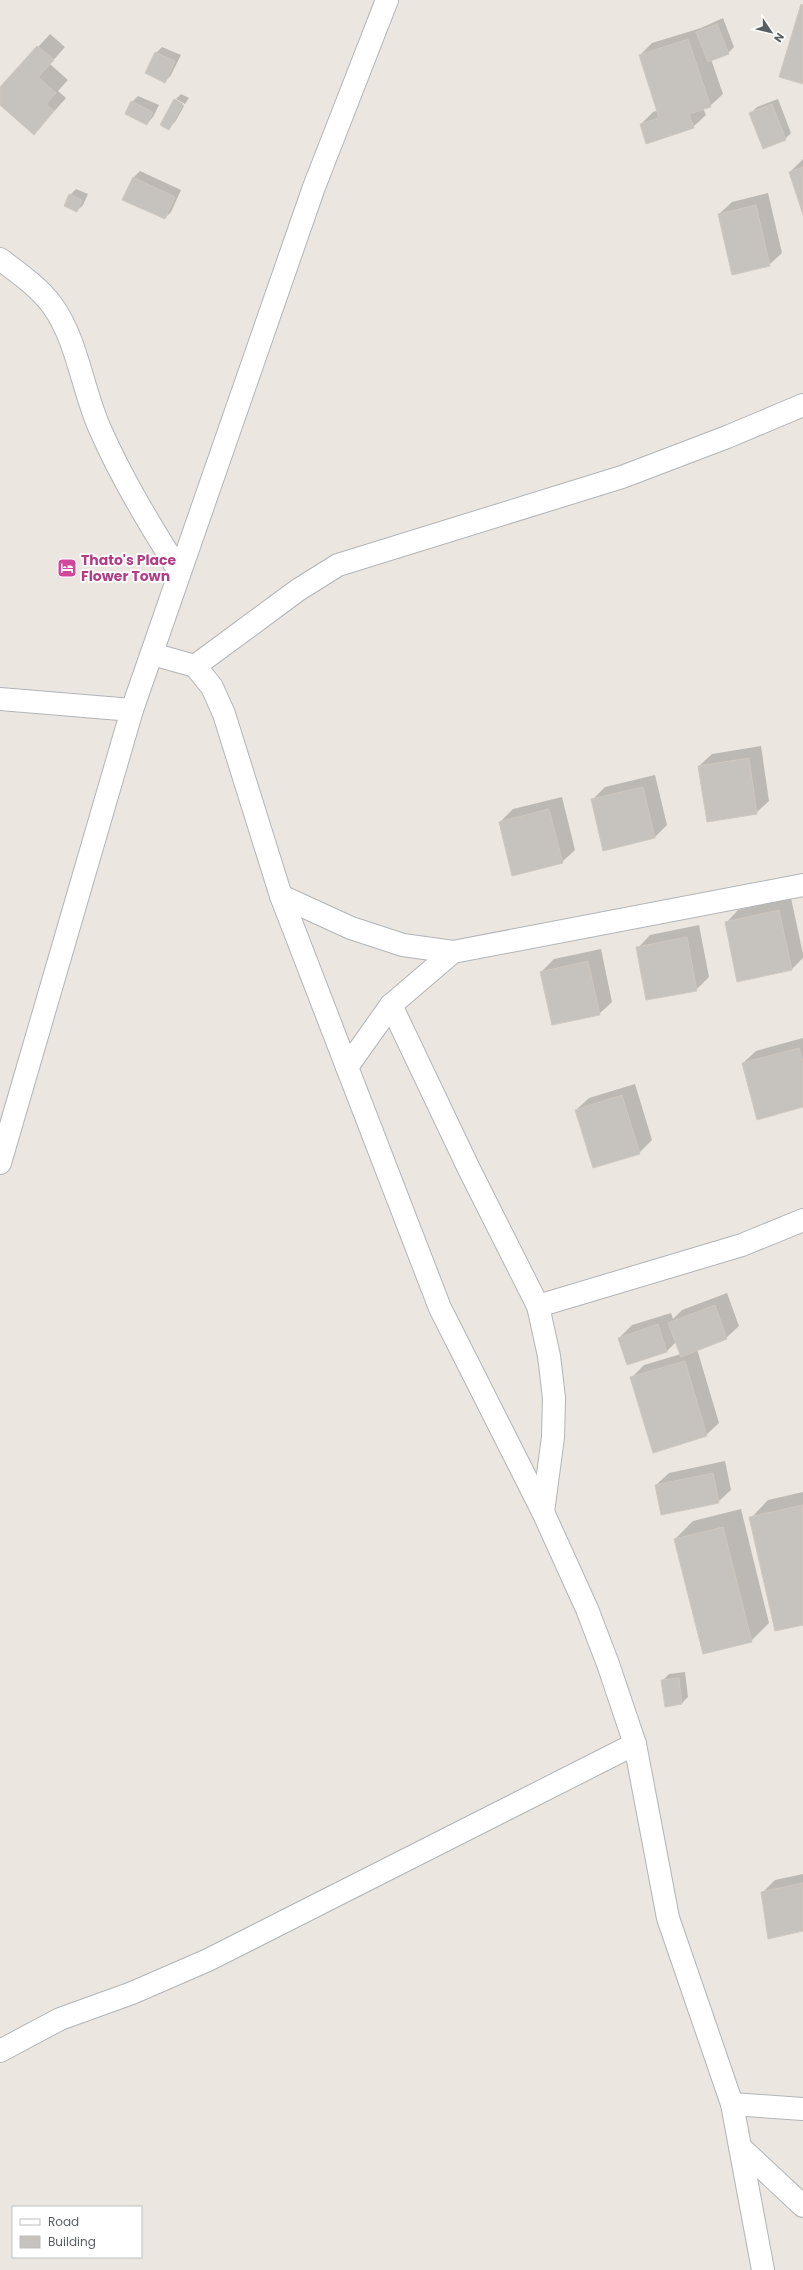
<svg xmlns="http://www.w3.org/2000/svg" width="803" height="2270" font-family="Poppins,sans-serif">
	<style>
		.shadow { fill: #0003 }
		.building { fill: #c6c2bd; stroke: #d0c8bf }
		.lines { fill: none; stroke-linecap: round; stroke-linejoin: round }
		.minor-casing { stroke: #b1b4b8; stroke-width: 24 }
		.minor { stroke: #fff; stroke-width: 22 }
		.labels { text-anchor: middle; dominant-baseline: central; stroke-width: 3.5; stroke-linejoin: round; paint-order: stroke }
		.hotel-label { font-size: 14px; font-weight: bold; fill: #b23c85; stroke: #fff; text-anchor: start }
	</style>
	<rect width="100%" height="100%" fill="#ebe7e0"/>
	<!-- shadow -->
	<g class="shadow">
		<path d="M 723,18 L 734,47 L 728,53 L 711,59 L 723,94 L 710,106 L 703,108 L 706,115 L 693,127 L 641,124 L 653,112 L 658,110 L 640,55 L 652,43 L 701,28 Z"/>
		<path d="M 50,34 L 65,47 L 50,64 L 68,80 L 58,91 L 66,98 L 34,134 L 0,104 L 0,89 Z"/>
		<path d="M 162,47 L 181,55 L 171,75 L 165,82 L 156,53 Z"/>
		<path d="M 181,94 L 189,98 L 185,104 L 176,99 Z"/>
		<path d="M 138,96 L 159,105 L 153,117 L 147,124 L 132,102 Z"/>
		<path d="M 175,99 L 184,106 L 175,122 L 169,128 Z"/>
		<path d="M 778,99 L 791,133 L 785,139 L 751,113 L 757,107 Z"/>
		<path d="M 803,159 L 803,212 L 790,172 Z"/>
		<path d="M 140,171 L 181,190 L 171,212 L 165,218 L 123,199 L 134,177 Z"/>
		<path d="M 76,189 L 88,194 L 83,205 L 77,211 L 70,195 Z"/>
		<path d="M 768,193 L 782,253 L 769,265 L 719,214 L 732,202 Z"/>
		<path d="M 761,746 L 769,801 L 756,813 L 699,766 L 712,754 Z"/>
		<path d="M 655,775 L 667,825 L 654,838 L 592,800 L 605,787 Z"/>
		<path d="M 562,797 L 575,850 L 562,862 L 500,822 L 513,809 Z"/>
		<path d="M 791,898 L 803,954 L 803,958 L 791,970 L 726,923 L 738,910 Z"/>
		<path d="M 699,925 L 709,977 L 696,990 L 638,948 L 650,935 Z"/>
		<path d="M 601,949 L 612,1002 L 599,1014 L 541,972 L 554,959 Z"/>
		<path d="M 803,1038 L 803,1106 L 743,1063 L 756,1051 Z"/>
		<path d="M 635,1084 L 652,1140 L 639,1153 L 576,1110 L 589,1098 Z"/>
		<path d="M 727,1293 L 739,1326 L 726,1338 L 697,1349 L 719,1423 L 706,1435 L 631,1378 L 644,1365 L 681,1354 L 676,1342 L 667,1351 L 619,1338 L 632,1325 L 671,1313 L 673,1319 L 682,1310 Z"/>
		<path d="M 725,1461 L 731,1490 L 718,1502 L 656,1485 L 669,1473 Z"/>
		<path d="M 803,1492 L 803,1624 L 751,1518 L 768,1500 Z"/>
		<path d="M 741,1509 L 769,1623 L 751,1641 L 675,1539 L 693,1521 Z"/>
		<path d="M 685,1672 L 688,1697 L 682,1703 L 663,1680 L 669,1674 Z"/>
		<path d="M 803,1874 L 803,1930 L 762,1893 L 775,1880 Z"/>
	</g>
	<!-- building -->
	<g class="building">
		<path d="M 801,4 L 803,5 L 803,84 L 779,77 Z"/>
		<path d="M 717,24 L 729,54 L 708,62 L 696,32 Z"/>
		<path d="M 688,39 L 711,107 L 689,114 L 694,128 L 646,144 L 640,124 L 659,118 L 639,55 Z"/>
		<path d="M 37,46 L 54,60 L 38,77 L 56,93 L 46,104 L 54,111 L 34,135 L 0,105 L 0,87 Z"/>
		<path d="M 155,52 L 175,61 L 165,83 L 145,73 Z"/>
		<path d="M 174,99 L 183,104 L 169,130 L 160,125 Z"/>
		<path d="M 131,101 L 153,112 L 147,125 L 125,114 Z"/>
		<path d="M 772,104 L 786,140 L 763,149 L 749,113 Z"/>
		<path d="M 803,167 L 803,215 L 789,172 Z"/>
		<path d="M 133,177 L 175,197 L 165,219 L 122,200 Z"/>
		<path d="M 69,194 L 82,200 L 77,212 L 64,206 Z"/>
		<path d="M 756,205 L 770,266 L 732,275 L 718,214 Z"/>
		<path d="M 749,758 L 757,814 L 707,822 L 698,766 Z"/>
		<path d="M 643,787 L 655,838 L 603,851 L 591,799 Z"/>
		<path d="M 549,809 L 563,863 L 512,876 L 499,822 Z"/>
		<path d="M 779,910 L 792,970 L 737,982 L 725,922 Z"/>
		<path d="M 687,937 L 697,991 L 646,1000 L 636,947 Z"/>
		<path d="M 588,961 L 600,1015 L 552,1025 L 540,972 Z"/>
		<path d="M 799,1048 L 803,1062 L 803,1107 L 757,1120 L 742,1063 Z"/>
		<path d="M 622,1095 L 640,1154 L 593,1168 L 575,1110 Z"/>
		<path d="M 715,1305 L 727,1339 L 681,1357 L 668,1323 Z"/>
		<path d="M 658,1324 L 667,1352 L 627,1365 L 618,1338 Z"/>
		<path d="M 685,1361 L 707,1436 L 653,1453 L 630,1377 Z"/>
		<path d="M 713,1473 L 719,1503 L 661,1515 L 655,1485 Z"/>
		<path d="M 803,1505 L 803,1625 L 775,1631 L 749,1517 Z"/>
		<path d="M 723,1527 L 752,1642 L 703,1654 L 674,1539 Z"/>
		<path d="M 679,1678 L 682,1704 L 665,1707 L 661,1680 Z"/>
		<path d="M 803,1883 L 803,1931 L 768,1939 L 761,1892 Z"/>
	</g>
	<g class="lines">
		<!-- minor casing -->
		<g class="minor-casing">
			<g id="minor">
				<path d="M 0,259 C 18,273 38,286 52,305 C 78,341 82,389 100,429 C 122,479 150,525 179,571"/>
				<path d="M 152,654 L 195,666 L 212,687 L 224,714 L 281,896 L 440,1308 L 543,1512 L 587,1609 L 608,1664 L 635,1744 L 668,1918 L 732,2104 L 763,2270"/>
				<path d="M 195,666 L 298,590 L 338,565 L 622,477 L 727,437 L 803,405"/>
				<path d="M 0,699 L 132,710"/>
				<path d="M 281,896 L 351,928 L 403,945 L 453,952 L 803,885"/>
				<path d="M 391,1005 L 469,1169 L 538,1306 L 549,1356 L 554,1398 L 553,1437 L 543,1512"/>
				<path d="M 347,1067 L 391,1005 L 453,952"/>
				<path d="M 0,1163 L 132,710 L 314,187 L 387,0"/>
				<path d="M 538,1306 L 742,1245 L 803,1220"/>
				<path d="M 0,2051 L 60,2019 L 132,1993 L 208,1960 L 635,1744"/>
				<path d="M 732,2104 L 803,2109"/>
				<path d="M 740,2147 L 803,2206"/>
			</g>
		</g>
		<!-- minor -->
		<use href="#minor" class="minor"/>
	</g>
	<!-- icons -->
	<defs>
		<g id="hotel-square" transform="scale(1)"><rect x="-9" y="-9" width="18" height="18" rx="4" fill="#d1479c" stroke="#fff"/><path d="M-6-4.5h1.5V1H6V5H4.5V3h-9V5H-6ZM-4 0a1.8 1.8 0 1 1 3.6 0ZM.5 0V-2.5h3Q6-2.5 6 0Z" fill="#fff"/></g>
	</defs>
	<g fill-rule="evenodd">
		<use href="#hotel-square" x="67" y="568"/>
	</g>
	<g class="labels">
		<!-- hotel labels -->
		<g class="hotel-label">
			<text x="81" y="560">Thato's Place<tspan x="81" dy="16">Flower Town</tspan></text>
		</g>
	</g>
	<!-- legend -->
	<rect x="12" y="2206" width="130" height="52" fill="#ffffff" stroke="#bdbfc0"/>
	<rect x="20" y="2219" width="20" height="6" fill="#ffffff" stroke="#bdbfc0"/>
	<text x="48" y="2226" font-size="12" fill="#595e61">Road</text>
	<rect x="20" y="2236" width="20" height="12" fill="#c6c2bd" stroke="#bdbfc0"/>
	<text x="48" y="2246" font-size="12" fill="#595e61">Building</text>
	<!-- north arrow -->
	<g transform="translate(771 32) rotate(125)" stroke="#ffffff" stroke-width="3" paint-order="stroke">
	<path d="M0-3L7 15L0 10L-7 15Z" fill="#595e61"/>
	<text y="-6" font-size="11" font-weight="bold" text-anchor="middle" fill="#595e61">N</text>
	</g>
</svg>
